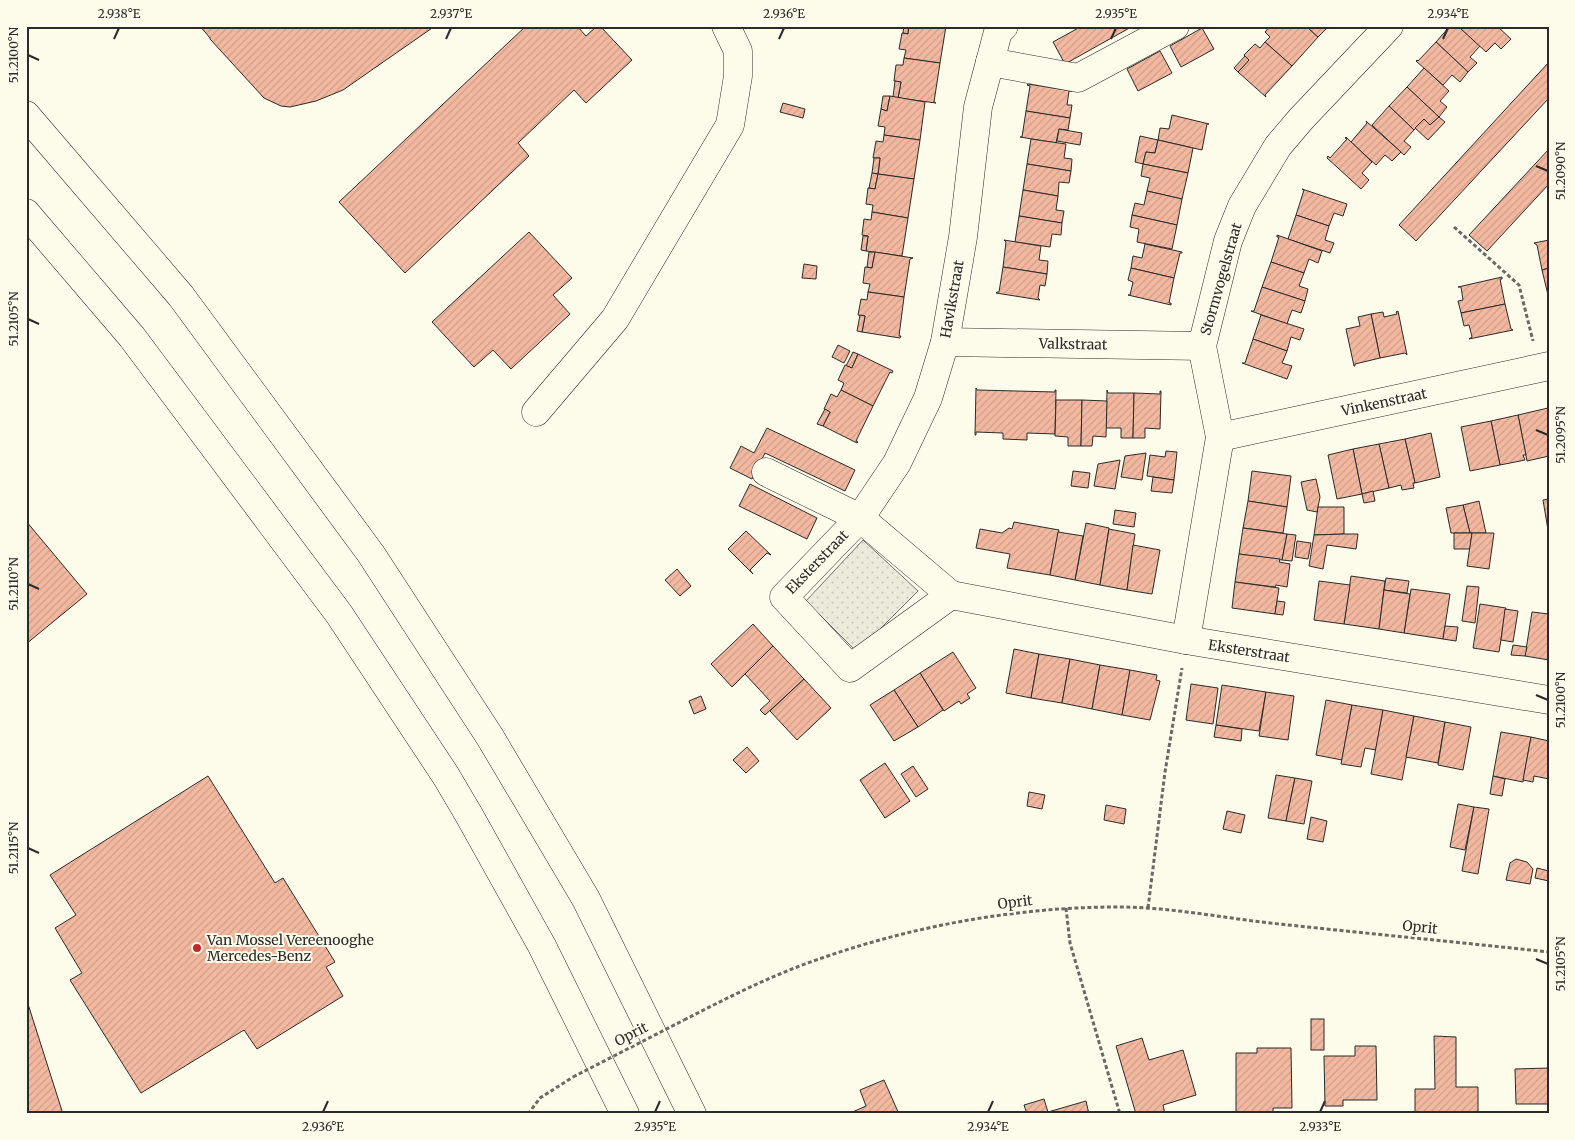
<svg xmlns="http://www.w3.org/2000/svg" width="1575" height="1140" font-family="Merriweather,serif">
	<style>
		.grass { fill: url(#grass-dots); stroke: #74746e }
		.building { fill: url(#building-hatch); stroke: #2b2b2b }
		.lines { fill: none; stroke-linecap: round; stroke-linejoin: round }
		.minor-casing { stroke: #2b2b2b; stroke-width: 29 }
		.highway-casing { stroke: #2b2b2b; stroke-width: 29 }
		.path { stroke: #6a6964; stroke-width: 3; stroke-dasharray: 4 2.5; stroke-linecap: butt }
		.minor { stroke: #fdfbea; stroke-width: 28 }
		.highway { stroke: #fdfbea; stroke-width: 28 }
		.path-bridge { stroke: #6a6964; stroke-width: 3; stroke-dasharray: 4 2.5; stroke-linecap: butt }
		.ticks { fill: none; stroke: #2b2b2b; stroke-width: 2 }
		.poi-dot { fill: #c62828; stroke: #fdfbea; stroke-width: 2 }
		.labels { text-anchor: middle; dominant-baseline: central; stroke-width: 4; stroke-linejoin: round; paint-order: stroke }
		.street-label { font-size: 14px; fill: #2b2b2b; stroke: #fdfbea }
		.poi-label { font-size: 14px; fill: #2b2b2b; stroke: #fdfbea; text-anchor: start }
		.neatline { fill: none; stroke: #2b2b2b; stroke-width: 2 }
		.ticks-label { font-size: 12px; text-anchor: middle; fill: #2b2b2b }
	</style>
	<defs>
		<pattern id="grass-dots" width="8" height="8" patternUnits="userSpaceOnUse" patternTransform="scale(1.25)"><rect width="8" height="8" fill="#ecebdb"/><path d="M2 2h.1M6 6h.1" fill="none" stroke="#cbcabc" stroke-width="1.8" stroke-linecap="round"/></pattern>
		<pattern id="building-hatch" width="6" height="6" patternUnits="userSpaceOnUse" patternTransform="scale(1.25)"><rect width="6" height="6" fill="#f2b8a0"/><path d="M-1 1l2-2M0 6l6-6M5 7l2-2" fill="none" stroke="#d09e8a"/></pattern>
	</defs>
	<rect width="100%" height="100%" fill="#fdfbea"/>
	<!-- grass -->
	<path class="grass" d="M 863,540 L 918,591 L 857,652 L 806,601 Z"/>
	<!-- building -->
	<g class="building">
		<path d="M 200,26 L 435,26 L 343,90 L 316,101 L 290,107 L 281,106 L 264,98 L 210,39 L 210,38 Z"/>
		<path d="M 526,26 L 577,26 L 586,36 L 597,26 L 600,26 L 632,60 L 586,103 L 574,90 L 518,143 L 529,156 L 405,273 L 339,202 Z"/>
		<path d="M 904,26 L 909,26 L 908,34 L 903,33 Z"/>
		<path d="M 909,26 L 946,26 L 940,63 L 904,58 L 906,50 L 899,49 L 902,33 L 908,34 Z"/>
		<path d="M 1082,26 L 1133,26 L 1065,64 L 1053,42 Z"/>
		<path d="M 1270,26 L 1306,26 L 1318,37 L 1292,66 L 1265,42 L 1270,37 L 1265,32 Z"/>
		<path d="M 1306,26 L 1329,26 L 1318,37 Z"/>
		<path d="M 1450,26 L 1458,26 L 1480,46 L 1470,57 L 1477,63 L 1468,72 L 1436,42 Z"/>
		<path d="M 1462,26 L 1497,26 L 1511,39 L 1501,49 L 1495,43 L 1486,52 L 1460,28 Z"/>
		<path d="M 1202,28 L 1214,49 L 1181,67 L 1170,46 Z"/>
		<path d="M 1265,42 L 1292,66 L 1265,95 L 1266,97 L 1238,72 L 1249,60 L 1244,55 L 1255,44 L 1260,48 Z"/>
		<path d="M 1436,42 L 1468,72 L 1460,82 L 1452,75 L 1443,85 L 1416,61 L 1417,60 L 1418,61 Z"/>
		<path d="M 1160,51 L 1172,73 L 1138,91 L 1127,69 Z"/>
		<path d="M 1245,56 L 1249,60 L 1238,72 L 1234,68 Z"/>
		<path d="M 904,58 L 940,63 L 934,102 L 936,103 L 898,98 L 901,82 L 894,81 L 896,65 L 903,65 Z"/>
		<path d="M 1549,62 L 1549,98 L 1416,241 L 1399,225 Z"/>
		<path d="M 1424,68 L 1449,91 L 1440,101 L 1447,107 L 1439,117 L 1407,87 Z"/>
		<path d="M 895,81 L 901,82 L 898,98 L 893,97 Z"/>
		<path d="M 1028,84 L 1072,91 L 1069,91 L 1067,105 L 1072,105 L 1070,118 L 1026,111 L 1030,86 L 1027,85 Z"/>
		<path d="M 1407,87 L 1439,117 L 1430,125 L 1424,119 L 1414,130 L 1389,106 Z"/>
		<path d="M 883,96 L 890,96 L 887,111 L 881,109 Z"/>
		<path d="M 890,96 L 925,102 L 920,140 L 884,135 L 885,127 L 878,126 L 881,109 L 887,111 Z"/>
		<path d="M 783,103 L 805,109 L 803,118 L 780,112 Z"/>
		<path d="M 1389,106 L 1414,130 L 1404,141 L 1411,147 L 1404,155 L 1372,125 Z"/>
		<path d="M 1026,111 L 1070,118 L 1068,130 L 1059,129 L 1056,143 L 1020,137 L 1022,137 Z"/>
		<path d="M 1172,115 L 1209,124 L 1207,124 L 1202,150 L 1158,140 L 1160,128 L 1169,129 Z"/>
		<path d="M 1439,117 L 1445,122 L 1428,140 L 1415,128 L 1424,119 L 1430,125 Z"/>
		<path d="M 1366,121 L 1401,152 L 1392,161 L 1385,155 L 1376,165 L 1351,142 L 1367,123 Z"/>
		<path d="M 1059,129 L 1082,133 L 1080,145 L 1057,141 Z"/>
		<path d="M 884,135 L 920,140 L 914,179 L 878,174 L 880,158 L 873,158 L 876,141 L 883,142 Z"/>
		<path d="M 1140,136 L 1158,140 L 1155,153 L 1146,152 L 1143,164 L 1135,162 Z"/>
		<path d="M 1346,137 L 1372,162 L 1362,173 L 1369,180 L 1361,189 L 1327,158 L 1328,156 L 1330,158 L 1347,139 L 1345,138 Z"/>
		<path d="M 1031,139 L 1066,144 L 1064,158 L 1072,159 L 1071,171 L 1027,164 Z"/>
		<path d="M 1158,140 L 1193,148 L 1188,173 L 1143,164 L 1146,152 L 1155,153 Z"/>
		<path d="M 1549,149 L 1549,184 L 1487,251 L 1469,235 Z"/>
		<path d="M 874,158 L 880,158 L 878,174 L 872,173 Z"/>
		<path d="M 1027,164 L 1071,171 L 1069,183 L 1059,182 L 1058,196 L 1023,190 Z"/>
		<path d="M 1143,164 L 1188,173 L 1182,199 L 1147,191 L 1150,178 L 1141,176 Z"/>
		<path d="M 872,173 L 878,174 L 875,189 L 869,188 Z"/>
		<path d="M 878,174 L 914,179 L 908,218 L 872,212 L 873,205 L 866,204 L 868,188 L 875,189 Z"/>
		<path d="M 1302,189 L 1347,204 L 1343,216 L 1334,213 L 1329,226 L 1296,215 L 1304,190 Z"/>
		<path d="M 1023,190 L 1058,196 L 1056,210 L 1064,211 L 1062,223 L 1019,216 Z"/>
		<path d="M 1147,191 L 1182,199 L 1177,225 L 1132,215 L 1135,203 L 1144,205 Z"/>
		<path d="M 872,212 L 908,218 L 902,256 L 866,251 L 868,236 L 862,235 L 864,219 L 871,220 Z"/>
		<path d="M 1132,215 L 1177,225 L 1172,249 L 1137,242 L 1139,229 L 1130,227 Z"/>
		<path d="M 1296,215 L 1329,226 L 1325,240 L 1334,243 L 1330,253 L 1288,239 Z"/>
		<path d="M 1019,216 L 1062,223 L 1061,235 L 1052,234 L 1050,247 L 1015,242 Z"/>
		<path d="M 529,232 L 572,278 L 553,295 L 570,314 L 511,369 L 493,350 L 474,367 L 432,322 Z"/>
		<path d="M 1277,235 L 1322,251 L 1318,263 L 1309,259 L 1304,273 L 1271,262 L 1279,237 L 1277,237 Z"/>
		<path d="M 863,236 L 868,236 L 866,251 L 861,250 Z"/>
		<path d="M 1004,240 L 1041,246 L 1039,260 L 1048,261 L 1047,274 L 1003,267 L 1006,242 Z"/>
		<path d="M 1549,240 L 1549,268 L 1542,270 L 1537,245 L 1534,243 Z"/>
		<path d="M 1145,244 L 1182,252 L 1182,253 L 1180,253 L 1174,278 L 1131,268 L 1133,256 L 1142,258 Z"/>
		<path d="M 869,252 L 875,252 L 872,268 L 867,267 Z"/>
		<path d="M 875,252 L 913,258 L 910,259 L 904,297 L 868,292 L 870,284 L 863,283 L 865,267 L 872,268 Z"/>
		<path d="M 1271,262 L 1304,273 L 1299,286 L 1308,289 L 1305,301 L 1262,287 Z"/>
		<path d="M 804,264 L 817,266 L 816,279 L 802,278 Z"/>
		<path d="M 1003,267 L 1047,274 L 1045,286 L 1040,285 L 1038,298 L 1040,300 L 996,293 L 997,292 L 999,292 Z"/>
		<path d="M 1131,268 L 1174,278 L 1169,303 L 1171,303 L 1171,305 L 1128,295 L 1130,295 L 1133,282 L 1128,280 Z"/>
		<path d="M 1549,268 L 1549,295 L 1548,295 L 1542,270 Z"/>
		<path d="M 1502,277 L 1502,279 L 1500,279 L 1505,304 L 1461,313 L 1458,301 L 1463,300 L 1461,287 L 1458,287 Z"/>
		<path d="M 1262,287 L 1305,301 L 1301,313 L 1292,310 L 1287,324 L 1251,311 L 1254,311 Z"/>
		<path d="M 868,292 L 904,297 L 899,336 L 901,336 L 900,338 L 862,332 L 865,316 L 858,315 L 861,299 L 867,300 Z"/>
		<path d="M 1505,304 L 1511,329 L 1513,330 L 1469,339 L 1472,337 L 1469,325 L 1464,326 L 1461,313 Z"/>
		<path d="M 1398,311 L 1407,355 L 1405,353 L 1380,358 L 1371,314 L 1383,312 L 1384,317 L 1397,314 L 1396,312 Z"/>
		<path d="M 1371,314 L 1380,358 L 1355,364 L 1355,366 L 1354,366 L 1346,329 L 1360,326 L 1358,317 Z"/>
		<path d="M 860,315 L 865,316 L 862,332 L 857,331 Z"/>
		<path d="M 1261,315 L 1304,329 L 1300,340 L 1291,337 L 1287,351 L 1253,339 Z"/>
		<path d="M 1253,339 L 1287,351 L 1282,363 L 1292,366 L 1287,379 L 1242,363 L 1245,363 Z"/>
		<path d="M 838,345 L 850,351 L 844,363 L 832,357 Z"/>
		<path d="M 853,352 L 858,354 L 852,368 L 846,366 Z"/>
		<path d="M 858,354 L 893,371 L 892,373 L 890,372 L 873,406 L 841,390 L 844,383 L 838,380 L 845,365 L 852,368 Z"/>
		<path d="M 976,388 L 977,390 L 1055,392 L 1055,390 L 1056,390 L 1055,434 L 1027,433 L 1027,440 L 1003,439 L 1003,433 L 976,432 L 976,435 L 975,435 Z"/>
		<path d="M 841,390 L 873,406 L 856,441 L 858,442 L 857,443 L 823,426 L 830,412 L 824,409 L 831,394 L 837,397 Z"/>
		<path d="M 1107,390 L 1108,393 L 1134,393 L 1133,438 L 1121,438 L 1121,428 L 1106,428 Z"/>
		<path d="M 1160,391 L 1161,391 L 1160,429 L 1145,428 L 1145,438 L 1133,438 L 1134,393 L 1160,394 Z"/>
		<path d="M 1056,400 L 1082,400 L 1081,446 L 1068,446 L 1068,437 L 1055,436 Z"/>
		<path d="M 1082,400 L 1107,401 L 1106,437 L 1093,436 L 1092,446 L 1081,446 Z"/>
		<path d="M 1548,408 L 1549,456 L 1527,461 L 1518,415 Z"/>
		<path d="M 825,409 L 830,412 L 823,426 L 817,424 Z"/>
		<path d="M 1518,415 L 1526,455 L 1523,455 L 1525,460 L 1500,465 L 1491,421 Z"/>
		<path d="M 1491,421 L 1500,465 L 1470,471 L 1461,427 Z"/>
		<path d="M 767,428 L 855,470 L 845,491 L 765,453 L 752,479 L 730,468 L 741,446 L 754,453 Z"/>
		<path d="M 1431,433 L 1440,477 L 1415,483 L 1405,439 Z"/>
		<path d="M 1405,439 L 1415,483 L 1413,483 L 1414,488 L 1402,490 L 1401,485 L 1389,488 L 1379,444 Z"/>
		<path d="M 1379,444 L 1389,488 L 1362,494 L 1353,449 Z"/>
		<path d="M 1353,449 L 1362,494 L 1337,499 L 1328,455 Z"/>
		<path d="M 1166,451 L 1177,452 L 1174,480 L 1147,476 L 1150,455 L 1165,457 Z"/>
		<path d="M 1146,453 L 1142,480 L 1121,477 L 1125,456 Z"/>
		<path d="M 1120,460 L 1115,489 L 1094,486 L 1098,464 Z"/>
		<path d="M 1073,471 L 1090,473 L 1088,488 L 1071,486 Z"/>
		<path d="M 1252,471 L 1291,476 L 1287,507 L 1248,501 Z"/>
		<path d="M 1153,477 L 1174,480 L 1172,493 L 1151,491 Z"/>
		<path d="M 1316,479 L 1320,497 L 1317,512 L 1307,510 L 1301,482 Z"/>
		<path d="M 750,484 L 817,518 L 807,539 L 739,506 Z"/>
		<path d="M 1373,491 L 1375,501 L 1364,503 L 1362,494 Z"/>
		<path d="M 1549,499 L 1549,529 L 1548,530 L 1543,500 Z"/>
		<path d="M 1248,501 L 1287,507 L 1283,533 L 1243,528 Z"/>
		<path d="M 1479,501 L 1486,533 L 1470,533 L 1463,505 Z"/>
		<path d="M 1463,505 L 1470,533 L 1451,533 L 1446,508 Z"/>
		<path d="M 1318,507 L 1344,507 L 1344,534 L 1314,535 Z"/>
		<path d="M 1115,510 L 1136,513 L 1134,527 L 1113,524 Z"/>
		<path d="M 26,521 L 87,594 L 26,644 Z"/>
		<path d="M 1014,522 L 1059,530 L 1050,575 L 1007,568 L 1010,554 L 976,548 L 980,529 L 1002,533 L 1009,528 L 1012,529 Z"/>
		<path d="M 1086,523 L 1109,528 L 1100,585 L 1075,580 Z"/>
		<path d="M 1243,528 L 1287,534 L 1282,560 L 1239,554 Z"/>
		<path d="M 1109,529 L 1135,534 L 1127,590 L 1100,585 Z"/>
		<path d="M 746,531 L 771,555 L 767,553 L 750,570 L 753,574 L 728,549 Z"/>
		<path d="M 1058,532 L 1083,536 L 1075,580 L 1050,575 Z"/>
		<path d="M 1454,533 L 1472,533 L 1470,549 L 1454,549 Z"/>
		<path d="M 1472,533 L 1494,533 L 1489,569 L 1467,566 Z"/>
		<path d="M 1287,534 L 1296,535 L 1292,561 L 1282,560 Z"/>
		<path d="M 1344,534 L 1358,534 L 1356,549 L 1327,545 L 1323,569 L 1309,566 L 1314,535 Z"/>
		<path d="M 1297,541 L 1311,543 L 1308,559 L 1295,557 Z"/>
		<path d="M 1133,545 L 1160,550 L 1152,594 L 1127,590 Z"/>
		<path d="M 1239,554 L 1280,559 L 1279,562 L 1290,564 L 1287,587 L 1276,585 L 1275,587 L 1235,582 Z"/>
		<path d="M 677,569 L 691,586 L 680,596 L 665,580 Z"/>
		<path d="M 1351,576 L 1385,581 L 1379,629 L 1344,624 Z"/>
		<path d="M 1386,578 L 1409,581 L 1407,593 L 1384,590 Z"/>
		<path d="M 1319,581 L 1350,585 L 1344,624 L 1314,620 Z"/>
		<path d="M 1235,582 L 1279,588 L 1275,614 L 1232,608 Z"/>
		<path d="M 1467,586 L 1479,587 L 1475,623 L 1462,621 Z"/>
		<path d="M 1411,589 L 1450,594 L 1443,639 L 1404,633 Z"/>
		<path d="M 1384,590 L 1410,594 L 1404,633 L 1379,629 Z"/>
		<path d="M 1277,601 L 1285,602 L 1283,615 L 1275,614 Z"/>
		<path d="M 1480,604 L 1506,608 L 1499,652 L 1473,648 Z"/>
		<path d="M 1505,609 L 1518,611 L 1513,642 L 1501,640 Z"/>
		<path d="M 1532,612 L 1549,614 L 1549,660 L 1525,656 Z"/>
		<path d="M 753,624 L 773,646 L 732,687 L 711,664 Z"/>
		<path d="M 1445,626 L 1458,627 L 1456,641 L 1443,639 Z"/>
		<path d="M 1513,645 L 1527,647 L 1525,656 L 1511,655 Z"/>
		<path d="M 773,646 L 804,679 L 765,715 L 760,710 L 770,701 L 745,674 Z"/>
		<path d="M 1014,649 L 1039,654 L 1031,698 L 1006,693 Z"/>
		<path d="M 953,652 L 976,688 L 967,694 L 970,698 L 961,704 L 959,701 L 944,711 L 920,673 Z"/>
		<path d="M 1039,654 L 1070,659 L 1062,703 L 1031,698 Z"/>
		<path d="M 1070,659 L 1100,665 L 1092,709 L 1062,703 Z"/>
		<path d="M 1100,665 L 1130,670 L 1122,715 L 1092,709 Z"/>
		<path d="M 1130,670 L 1157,675 L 1156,680 L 1160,681 L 1150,720 L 1122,715 Z"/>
		<path d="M 920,673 L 943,710 L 918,727 L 894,690 Z"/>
		<path d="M 804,679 L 831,708 L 797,740 L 770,711 Z"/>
		<path d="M 1191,684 L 1218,688 L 1213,724 L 1186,720 Z"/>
		<path d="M 1222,685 L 1266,692 L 1259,731 L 1216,725 Z"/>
		<path d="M 894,690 L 918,727 L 894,741 L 870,705 Z"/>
		<path d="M 1266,692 L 1294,696 L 1288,740 L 1259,736 Z"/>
		<path d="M 701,696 L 706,709 L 694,714 L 689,701 Z"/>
		<path d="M 1326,700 L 1352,705 L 1342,760 L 1316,755 Z"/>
		<path d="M 1352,705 L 1383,710 L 1376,750 L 1365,748 L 1361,767 L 1341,764 Z"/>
		<path d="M 1383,710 L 1414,716 L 1402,780 L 1371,774 Z"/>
		<path d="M 1414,716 L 1445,722 L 1438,763 L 1406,757 Z"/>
		<path d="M 1445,722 L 1471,727 L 1463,770 L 1438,765 Z"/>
		<path d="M 1216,725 L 1242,729 L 1241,741 L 1214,737 Z"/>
		<path d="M 1501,732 L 1531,737 L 1523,782 L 1493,776 Z"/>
		<path d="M 1531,737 L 1549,741 L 1549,779 L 1534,776 L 1533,782 L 1523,780 Z"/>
		<path d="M 747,747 L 759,761 L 746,773 L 733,760 Z"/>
		<path d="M 885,763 L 910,801 L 885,818 L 860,780 Z"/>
		<path d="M 913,766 L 928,789 L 916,797 L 901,774 Z"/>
		<path d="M 1276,775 L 1295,778 L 1286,821 L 1268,818 Z"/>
		<path d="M 208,776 L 275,883 L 283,878 L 335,962 L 326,967 L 343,996 L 257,1049 L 244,1030 L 141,1093 L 70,980 L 82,973 L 55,928 L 76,915 L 50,875 Z"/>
		<path d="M 1493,776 L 1505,779 L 1502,796 L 1490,794 Z"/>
		<path d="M 1295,778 L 1312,781 L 1304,824 L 1286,821 Z"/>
		<path d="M 1029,792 L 1045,795 L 1042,809 L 1027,806 Z"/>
		<path d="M 1458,804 L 1474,807 L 1465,850 L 1450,847 Z"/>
		<path d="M 1106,805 L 1126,809 L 1124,824 L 1104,820 Z"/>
		<path d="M 1474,807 L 1489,809 L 1478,874 L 1462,871 Z"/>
		<path d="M 1227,811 L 1245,815 L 1241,833 L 1223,829 Z"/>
		<path d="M 1311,817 L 1327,821 L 1323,842 L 1307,839 Z"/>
		<path d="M 1516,859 L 1527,862 L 1533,869 L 1530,884 L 1506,880 L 1510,863 Z"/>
		<path d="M 1537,868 L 1549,871 L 1549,881 L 1535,878 Z"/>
		<path d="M 28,1004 L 63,1114 L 26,1114 L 26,1005 Z"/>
		<rect x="1311" y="1019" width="13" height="31"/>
		<path d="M 1434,1036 L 1456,1037 L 1456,1087 L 1478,1087 L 1478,1113 L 1415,1114 L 1415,1089 L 1435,1089 Z"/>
		<path d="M 1142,1038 L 1149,1060 L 1183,1050 L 1196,1095 L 1163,1105 L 1165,1114 L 1136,1114 L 1116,1046 Z"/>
		<path d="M 1355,1046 L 1376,1046 L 1377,1100 L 1343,1100 L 1343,1106 L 1325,1106 L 1324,1056 L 1355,1056 Z"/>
		<path d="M 1257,1048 L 1291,1048 L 1292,1108 L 1273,1108 L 1273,1113 L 1236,1113 L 1236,1053 L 1257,1053 Z"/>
		<path d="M 1549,1068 L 1549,1104 L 1516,1104 L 1515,1069 Z"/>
		<path d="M 884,1080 L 899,1114 L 848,1114 L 866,1106 L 860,1090 Z"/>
		<path d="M 1044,1099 L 1048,1112 L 1086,1101 L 1089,1114 L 1027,1114 L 1024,1105 Z"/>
	</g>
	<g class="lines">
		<!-- minor casing -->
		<g class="minor-casing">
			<g id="minor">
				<path d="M 990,62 L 1078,78 L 1175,26"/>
				<path d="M 945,342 L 1202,346"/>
				<path d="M 536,412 L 615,319 L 730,125 L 738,76 L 738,51 L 726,26"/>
				<path d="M 1220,437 L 1549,366"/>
				<path d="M 766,472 L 860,518 L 951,595 L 850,668 L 784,597 L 860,518 L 897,463 L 928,398 L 945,342 L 963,237 L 978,107 L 998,32 L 1004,26"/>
				<path d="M 951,595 L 1186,640 L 1549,700"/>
				<path d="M 1186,640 L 1220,437 L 1202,346 L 1228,241 L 1242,206 L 1278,146 L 1301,119 L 1389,26"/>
			</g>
		</g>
		<!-- highway casing -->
		<g class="highway-casing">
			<g id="highway">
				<path d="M 26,115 L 181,296 L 371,554 L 490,737 L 586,899 L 692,1114"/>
				<path d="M 26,213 L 132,337 L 339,614 L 446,776 L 469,815 L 542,946 L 625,1114"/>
			</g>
		</g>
		<!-- path -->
		<g class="path">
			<path d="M 1454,227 L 1519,285 L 1533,341"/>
			<path d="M 1066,908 L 1070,943 L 1120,1114"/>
			<path d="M 1148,908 L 1165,772 L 1182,668"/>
			<path d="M 684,1020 C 729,997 774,974 822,958 C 914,926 1013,908 1110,907 C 1164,906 1217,917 1270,923 C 1363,933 1456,942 1549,952"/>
			<path d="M 528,1114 L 540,1098 L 573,1077"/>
		</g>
		<!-- minor -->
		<use href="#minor" class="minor"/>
		<!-- highway -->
		<use href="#highway" class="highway"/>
		<!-- path-bridge -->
		<path class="path-bridge" d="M 573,1077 L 684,1020"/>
	</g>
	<!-- ticks -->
	<path class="ticks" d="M 114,39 L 119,28M 446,39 L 451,28M 779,39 L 784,28M 1111,39 L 1116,28M 1443,39 L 1448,28M 28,55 L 39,60M 1536,166 L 1548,171M 28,319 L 39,324M 1536,430 L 1548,435M 28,584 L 39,589M 1536,695 L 1548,700M 28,848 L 39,853M 1536,959 L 1548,964M 323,1112 L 328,1101M 655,1112 L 660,1101M 988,1112 L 993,1101M 1320,1112 L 1325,1101"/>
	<!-- markers -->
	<circle class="poi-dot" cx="197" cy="948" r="5"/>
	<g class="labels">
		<!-- street labels -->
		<g class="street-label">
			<text transform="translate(1221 279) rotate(-74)">Stormvogelstraat</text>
			<text transform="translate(952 299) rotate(-80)">Havikstraat</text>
			<text transform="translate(1073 344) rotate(1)">Valkstraat</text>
			<text transform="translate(1384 402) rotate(-12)">Vinkenstraat</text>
			<text transform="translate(817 562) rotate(-46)">Eksterstraat</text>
			<text transform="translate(1249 651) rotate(9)">Eksterstraat</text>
			<text transform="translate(1015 902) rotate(-7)">Oprit</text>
			<text transform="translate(1420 927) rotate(6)">Oprit</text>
			<text transform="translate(631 1034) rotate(-27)">Oprit</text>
		</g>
		<!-- poi labels -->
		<g class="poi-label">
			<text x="207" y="940">Van Mossel Vereenooghe<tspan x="207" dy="16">Mercedes-Benz</tspan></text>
		</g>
	</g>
	<!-- border -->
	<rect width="1575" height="1140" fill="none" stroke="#fdfbea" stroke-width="55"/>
	<rect x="28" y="28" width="1520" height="1084" class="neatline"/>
	<g class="ticks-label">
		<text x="119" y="18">2.938°E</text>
		<text x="451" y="18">2.937°E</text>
		<text x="784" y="18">2.936°E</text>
		<text x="1116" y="18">2.935°E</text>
		<text x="1448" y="18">2.934°E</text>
		<text transform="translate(14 55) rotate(-90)" y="4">51.2100°N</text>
		<text transform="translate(1561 171) rotate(-90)" y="4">51.2090°N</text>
		<text transform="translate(14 319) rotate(-90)" y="4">51.2105°N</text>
		<text transform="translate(1561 435) rotate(-90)" y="4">51.2095°N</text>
		<text transform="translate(14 584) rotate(-90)" y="4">51.2110°N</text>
		<text transform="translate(1561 700) rotate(-90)" y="4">51.2100°N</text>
		<text transform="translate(14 848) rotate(-90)" y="4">51.2115°N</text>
		<text transform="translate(1561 964) rotate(-90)" y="4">51.2105°N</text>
		<text x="323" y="1131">2.936°E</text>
		<text x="655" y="1131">2.935°E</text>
		<text x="988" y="1131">2.934°E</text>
		<text x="1320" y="1131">2.933°E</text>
	</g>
</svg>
